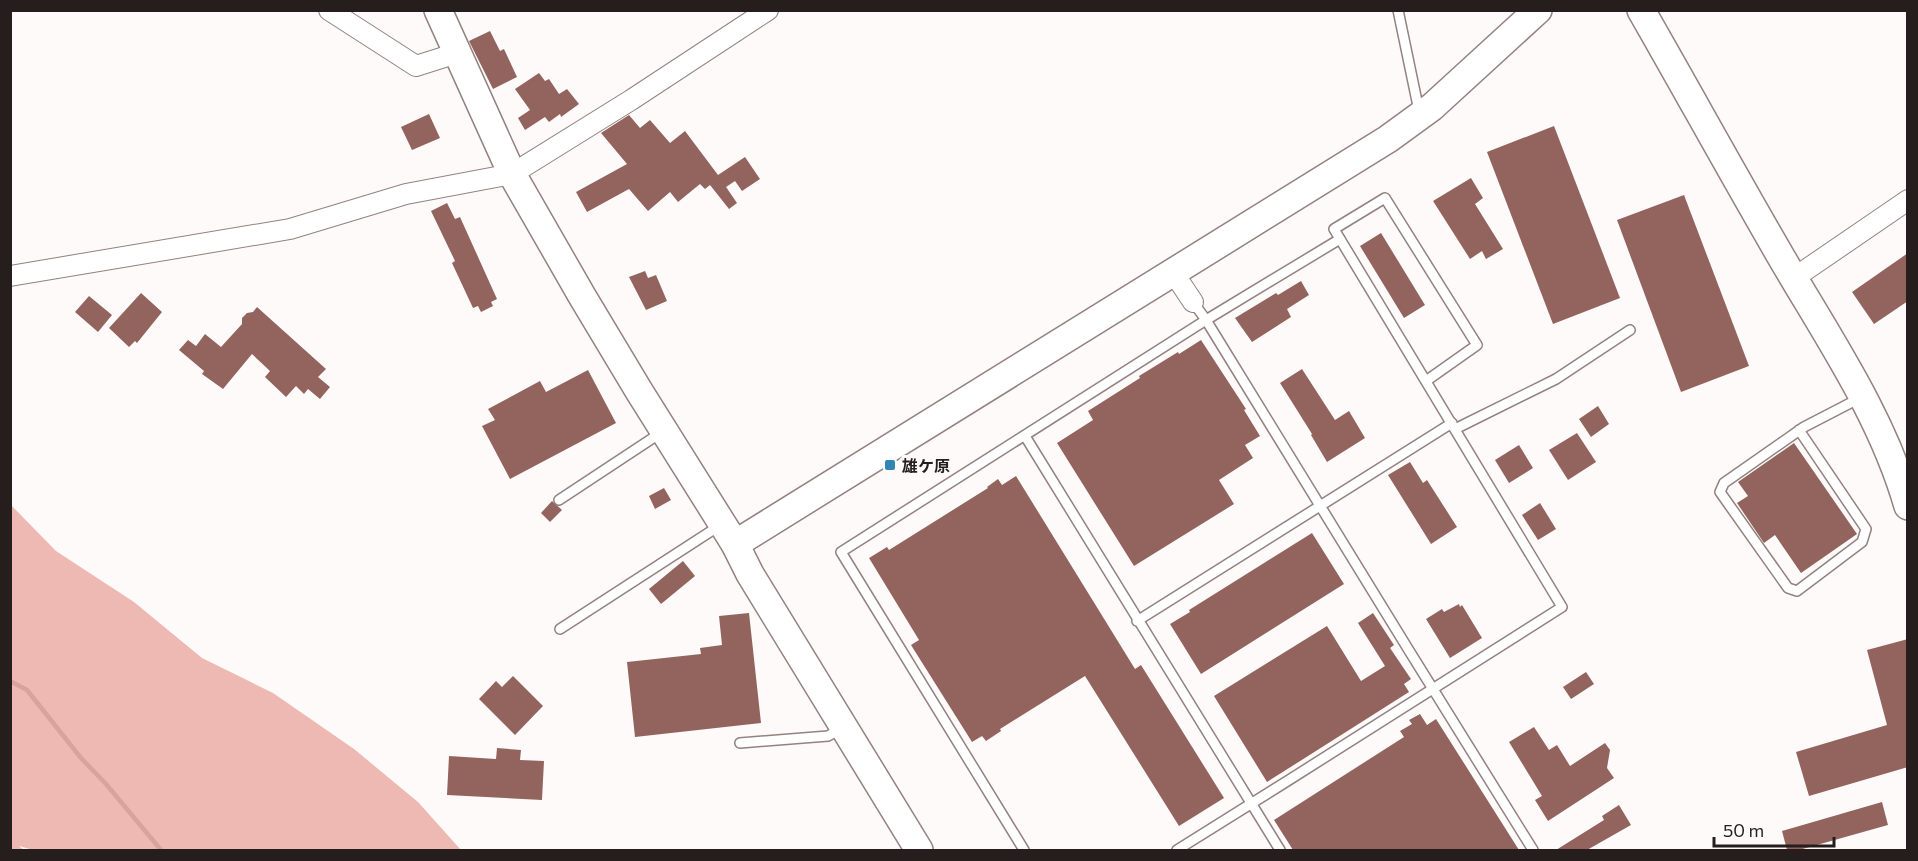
<svg xmlns="http://www.w3.org/2000/svg" width="1918" height="861" font-family="Commissioner,'Noto Sans JP',sans-serif">
	<style>
		.forest { fill: #eeb9b2 }
		.lines { fill: none; stroke-linecap: round; stroke-linejoin: round }
		.stream { stroke: #d7a39c; stroke-width: 4.5 }
		.building { fill: #93645e }
		.lane-casing { stroke: #938280; stroke-width: 12 }
		.street-casing { stroke: #938280; stroke-width: 22 }
		.secondary-casing { stroke: #938280; stroke-width: 30 }
		.lane { stroke: #fff; stroke-width: 9 }
		.street { stroke: #fff; stroke-width: 20 }
		.secondary { stroke: #fff; stroke-width: 27 }
		.poi-dot { fill: #3185b5; stroke: #fefafa; stroke-width: 2 }
		.labels { text-anchor: middle; dominant-baseline: central; stroke-width: 6; stroke-linejoin: round; paint-order: stroke }
		.poi-label { font-size: 16px; font-weight: bold; fill: #251e1d; stroke: #fefafa; text-anchor: start }
	</style>
	<rect width="100%" height="100%" fill="#fefafa"/>
	<!-- forest -->
	<path class="forest" d="M 10,504 L 56,551 L 134,602 L 202,658 L 273,693 L 354,749 L 418,802 L 461,850 L 33,850 L 19,846 L 24,850 L 11,850 Z"/>
	<g class="lines">
		<!-- stream -->
		<path class="stream" d="M 10,681 L 27,690 L 81,758 L 106,784 L 161,850"/>
	</g>
	<!-- building -->
	<g class="building">
		<path d="M 490,31 L 500,51 L 504,49 L 517,77 L 493,89 L 469,41 Z"/>
		<path d="M 539,73 L 545,81 L 549,79 L 559,94 L 567,89 L 579,104 L 561,117 L 560,114 L 549,122 L 545,117 L 525,130 L 518,118 L 530,110 L 515,89 Z"/>
		<path d="M 429,114 L 440,138 L 412,150 L 401,127 Z"/>
		<path d="M 629,115 L 640,128 L 650,120 L 670,143 L 685,131 L 718,175 L 745,157 L 760,179 L 742,191 L 735,181 L 726,187 L 737,203 L 729,209 L 710,185 L 705,189 L 700,184 L 678,202 L 670,192 L 648,211 L 629,189 L 587,212 L 576,192 L 627,164 L 601,133 Z"/>
		<path d="M 1554,126 L 1620,298 L 1553,324 L 1487,152 Z"/>
		<path d="M 1471,178 L 1483,198 L 1475,204 L 1503,249 L 1486,259 L 1482,251 L 1470,259 L 1433,201 Z"/>
		<path d="M 1684,195 L 1749,366 L 1681,392 L 1617,220 Z"/>
		<path d="M 447,203 L 455,219 L 460,217 L 497,299 L 491,302 L 493,306 L 481,312 L 478,306 L 473,308 L 452,263 L 455,261 L 431,211 Z"/>
		<path d="M 1381,233 L 1425,305 L 1404,318 L 1360,246 Z"/>
		<path d="M 1908,253 L 1908,301 L 1874,324 L 1852,292 Z"/>
		<path d="M 645,271 L 648,278 L 656,275 L 667,301 L 646,310 L 629,277 Z"/>
		<path d="M 1301,281 L 1309,295 L 1287,309 L 1291,317 L 1252,342 L 1235,318 L 1276,293 L 1278,295 Z"/>
		<path d="M 141,293 L 162,312 L 137,343 L 135,341 L 129,347 L 109,328 Z"/>
		<path d="M 89,296 L 112,315 L 98,332 L 75,312 Z"/>
		<path d="M 257,307 L 326,369 L 318,377 L 330,387 L 320,399 L 308,389 L 304,394 L 296,386 L 286,397 L 265,377 L 270,371 L 252,354 L 223,389 L 202,374 L 204,371 L 179,350 L 188,340 L 196,346 L 205,334 L 221,347 L 242,324 L 242,318 L 247,313 L 253,312 Z"/>
		<path d="M 1201,340 L 1246,409 L 1244,410 L 1260,436 L 1245,445 L 1253,458 L 1219,480 L 1234,504 L 1134,566 L 1057,443 L 1093,420 L 1088,411 L 1140,378 L 1139,376 L 1178,352 L 1179,354 Z"/>
		<path d="M 1302,369 L 1335,420 L 1349,411 L 1365,438 L 1327,462 L 1311,435 L 1312,434 L 1280,383 Z"/>
		<path d="M 588,370 L 616,423 L 510,479 L 482,426 L 495,420 L 488,409 L 540,381 L 546,392 Z"/>
		<path d="M 1598,406 L 1609,424 L 1591,437 L 1579,419 Z"/>
		<path d="M 1577,433 L 1596,462 L 1568,480 L 1549,450 Z"/>
		<path d="M 1794,443 L 1857,534 L 1801,573 L 1775,535 L 1764,543 L 1737,503 L 1748,496 L 1738,482 Z"/>
		<path d="M 1519,445 L 1533,468 L 1509,483 L 1495,460 Z"/>
		<path d="M 1410,462 L 1423,483 L 1427,480 L 1457,527 L 1431,544 L 1388,475 Z"/>
		<path d="M 1016,476 L 1135,669 L 1141,665 L 1224,798 L 1179,826 L 1085,676 L 1000,729 L 1001,731 L 986,741 L 982,736 L 972,742 L 911,645 L 919,640 L 869,558 L 887,547 L 889,550 L 988,488 L 987,487 L 998,479 L 1002,485 Z"/>
		<path d="M 664,488 L 671,500 L 655,509 L 649,496 Z"/>
		<path d="M 552,501 L 562,510 L 550,522 L 541,513 Z"/>
		<path d="M 1540,503 L 1556,529 L 1538,540 L 1522,515 Z"/>
		<path d="M 1312,533 L 1344,584 L 1201,674 L 1170,624 L 1190,612 L 1189,610 Z"/>
		<path d="M 683,561 L 695,576 L 661,604 L 649,589 Z"/>
		<path d="M 1459,604 L 1460,607 L 1462,605 L 1482,638 L 1450,658 L 1426,619 L 1442,609 L 1444,612 Z"/>
		<path d="M 749,613 L 761,723 L 635,737 L 627,662 L 701,654 L 700,648 L 722,645 L 719,616 Z"/>
		<path d="M 1373,613 L 1394,645 L 1390,648 L 1411,679 L 1404,684 L 1409,692 L 1267,782 L 1214,696 L 1327,626 L 1361,681 L 1385,666 L 1358,623 Z"/>
		<path d="M 1908,639 L 1908,767 L 1809,796 L 1796,752 L 1887,725 L 1867,650 Z"/>
		<path d="M 1586,672 L 1594,684 L 1571,699 L 1563,687 Z"/>
		<path d="M 513,676 L 543,706 L 515,735 L 479,699 L 496,681 L 502,687 Z"/>
		<path d="M 1420,714 L 1427,725 L 1436,719 L 1519,850 L 1293,850 L 1274,820 L 1404,737 L 1400,731 L 1412,724 L 1409,720 Z"/>
		<path d="M 1534,727 L 1549,750 L 1557,745 L 1570,766 L 1605,743 L 1610,750 L 1607,768 L 1614,778 L 1548,821 L 1535,800 L 1542,796 L 1509,742 Z"/>
		<path d="M 497,748 L 521,750 L 520,760 L 544,761 L 542,800 L 447,795 L 449,756 L 496,759 Z"/>
		<path d="M 1882,802 L 1888,825 L 1799,850 L 1787,850 L 1782,831 Z"/>
		<path d="M 1619,805 L 1631,825 L 1587,850 L 1556,850 L 1604,820 L 1602,816 Z"/>
	</g>
	<g class="lines">
		<!-- lane casing -->
		<g class="lane-casing">
			<g id="lane">
				<path d="M 1398,10 L 1419,111"/>
				<path d="M 1340,239 L 1334,229 L 1385,198 L 1477,345 L 1426,381"/>
				<path d="M 1455,429 L 1556,379 L 1630,330"/>
				<path d="M 1799,430 L 1866,529 L 1862,542 L 1797,591 L 1788,588 L 1720,492 L 1724,483 L 1804,427 L 1860,398"/>
				<path d="M 1025,436 L 1280,850"/>
				<path d="M 559,500 L 662,432"/>
				<path d="M 1137,621 L 1452,423"/>
				<path d="M 560,629 L 719,526"/>
				<path d="M 740,743 L 828,736 L 841,729"/>
				<path d="M 1024,850 L 841,552 L 1206,320 L 1193,302"/>
				<path d="M 1177,850 C 1306,770 1434,688 1562,607 L 1340,239 L 1206,320 C 1314,497 1423,674 1533,850"/>
			</g>
		</g>
		<!-- street casing -->
		<g class="street-casing">
			<g id="street">
				<path d="M 329,10 L 416,66 L 457,53"/>
				<path d="M 1173,272 L 1193,302"/>
				<path d="M 10,276 L 290,229 L 406,194 L 512,174 L 631,100 L 768,10"/>
				<path d="M 1794,278 L 1908,200"/>
			</g>
		</g>
		<!-- secondary casing -->
		<g class="secondary-casing">
			<g id="secondary">
				<path d="M 438,10 L 512,174 L 582,296 L 639,391 L 735,544 L 750,574 L 919,850"/>
				<path d="M 1641,10 C 1688,92 1733,174 1780,255 C 1827,336 1882,415 1908,506"/>
				<path d="M 735,544 L 1388,139 L 1432,107 L 1538,10"/>
			</g>
		</g>
		<!-- lane -->
		<use href="#lane" class="lane"/>
		<!-- street -->
		<use href="#street" class="street"/>
		<!-- secondary -->
		<use href="#secondary" class="secondary"/>
	</g>
	<!-- markers -->
	<rect class="poi-dot" x="884" y="459" width="12" height="12" rx="3"/>
	<g class="labels">
		<!-- poi labels -->
		<g class="poi-label">
			<text x="902" y="465">雄ケ原</text>
		</g>
	</g>
	<!-- border -->
	<rect width="1918" height="861" fill="none" stroke="#251e1d" stroke-width="24"/>
	<!-- scale -->
	<path d="M1714 837v9h120v-9" fill="none" stroke="#251e1d" stroke-width="3"/>
	<text x="1723" y="837" font-size="18" fill="#251e1d" stroke="#fefafa" stroke-width="4.5" paint-order="stroke">50 m</text>
</svg>
